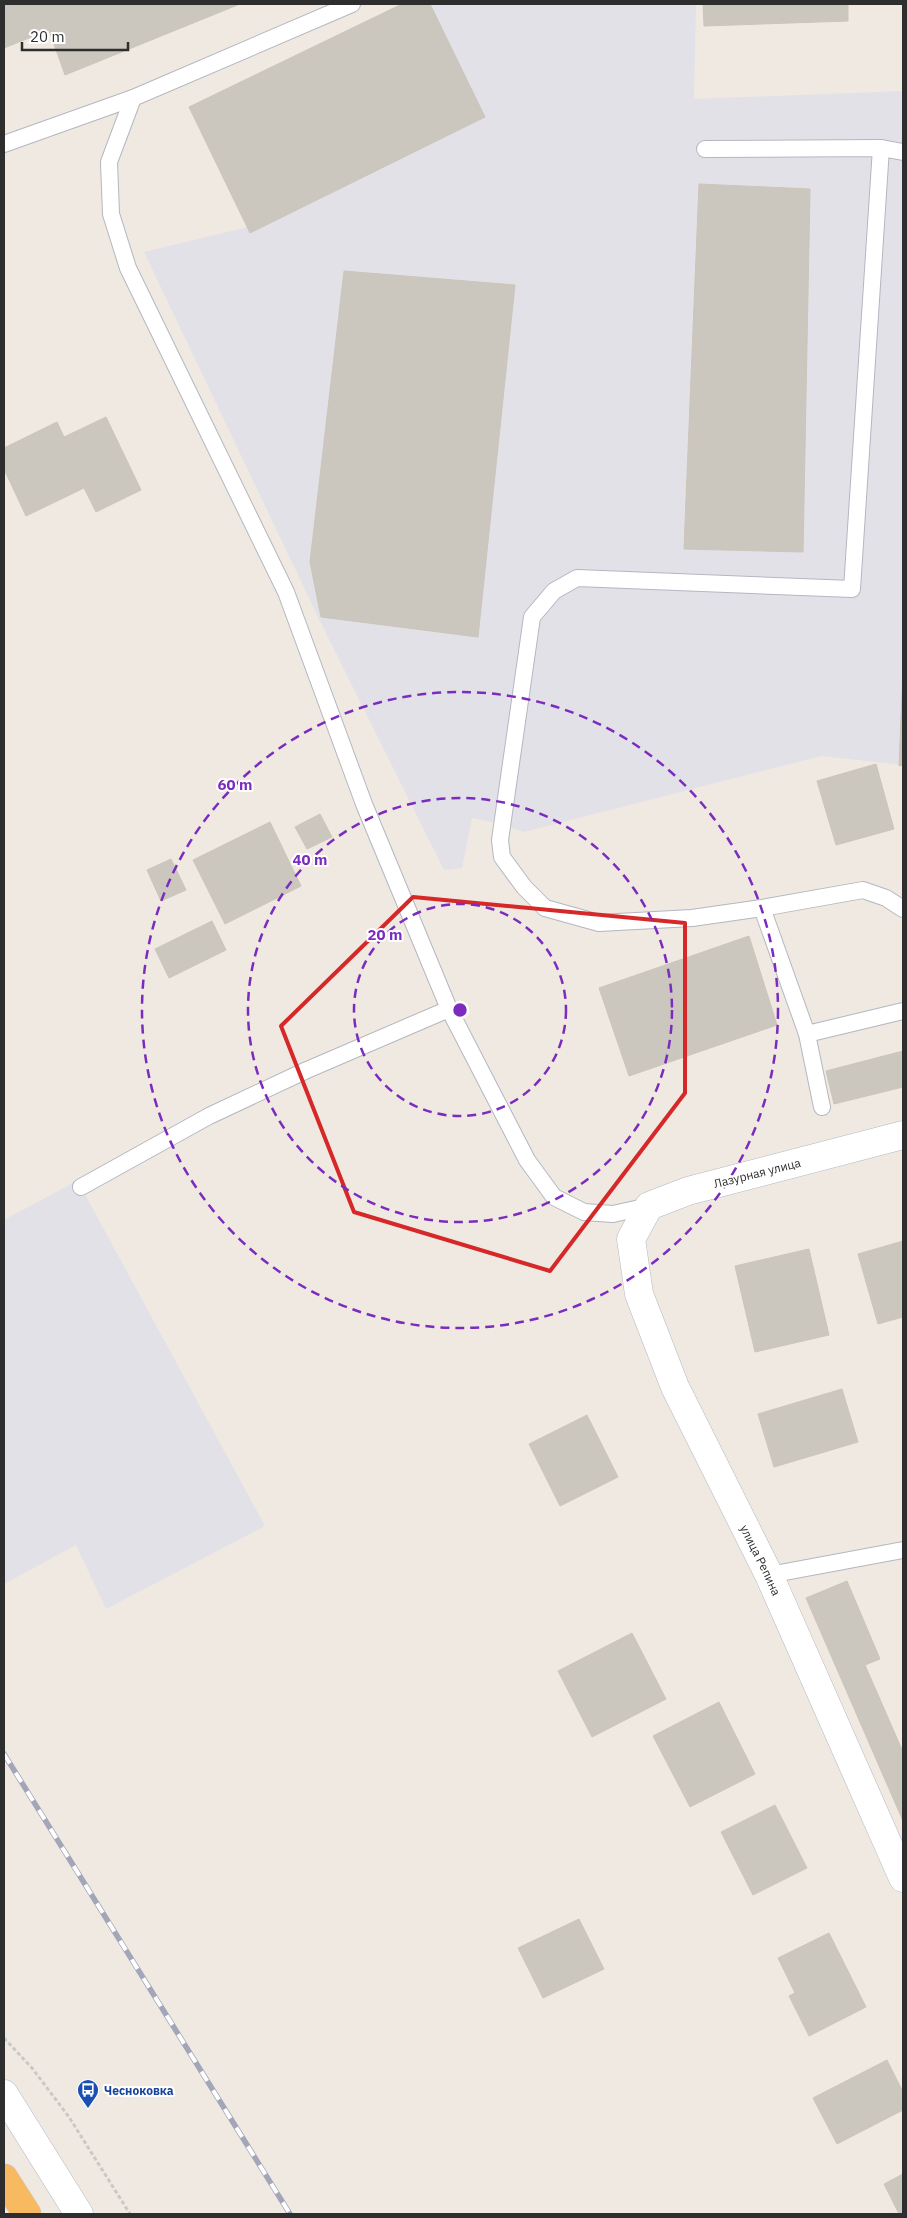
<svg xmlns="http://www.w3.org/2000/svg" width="907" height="2218" font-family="'IBM Plex Sans',sans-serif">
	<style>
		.industrial { fill: #e3e1e8 }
		.building { fill: #cbc7bf; stroke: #cbc5ba }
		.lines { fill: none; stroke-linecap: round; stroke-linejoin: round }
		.service-casing { stroke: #b4b7c1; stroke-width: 18 }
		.minor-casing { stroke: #b4b7c1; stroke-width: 29 }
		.tertiary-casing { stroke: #b4b7c1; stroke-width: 29 }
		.trunk-casing { stroke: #c9c9c9; stroke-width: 29 }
		.path { stroke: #c9c9c9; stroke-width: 3; stroke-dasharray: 4 2.5; stroke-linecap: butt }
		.service { stroke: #fff; stroke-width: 16 }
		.minor { stroke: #fff; stroke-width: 28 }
		.tertiary { stroke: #fff; stroke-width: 28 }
		.trunk { stroke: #f8ba60; stroke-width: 28 }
		.rail-casing { stroke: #a3a6b8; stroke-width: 5.5 }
		.rail { stroke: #fff; stroke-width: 4; stroke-dasharray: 11; stroke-linecap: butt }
		.marked { fill: none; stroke: #d62828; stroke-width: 4; stroke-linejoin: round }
		.ring { fill: none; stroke: #7b2cbf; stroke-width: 2.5; stroke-dasharray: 9 6 }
		.labels { text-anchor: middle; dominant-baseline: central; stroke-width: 4; stroke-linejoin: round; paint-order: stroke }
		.street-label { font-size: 12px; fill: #2e2e2e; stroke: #fff }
		.transit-label { font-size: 12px; font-weight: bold; fill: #164399; stroke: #fff; text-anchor: start }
		.centre { fill: #7b2cbf; stroke: #fff; stroke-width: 2.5 }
		.ring-label { font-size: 15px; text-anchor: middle; font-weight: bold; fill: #7b2cbf; stroke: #fff; stroke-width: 4; stroke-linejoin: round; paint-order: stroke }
	</style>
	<rect width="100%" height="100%" fill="#efe9e1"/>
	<!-- industrial -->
	<g class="industrial">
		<path d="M 404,4 L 696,4 L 694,99 L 903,91 L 903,765 L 821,756 L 524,832 L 501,824 L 472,818 L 462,868 L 444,870 L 318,617 L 144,252 L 248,227 L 189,107 Z"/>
		<path d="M 73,1183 L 81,1187 L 265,1526 L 106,1609 L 76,1545 L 4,1584 L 4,1220 Z"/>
	</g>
	<!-- building -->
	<g class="building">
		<path d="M 4,4 L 240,4 L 65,75 L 49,30 L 4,48 Z"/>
		<path d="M 402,4 L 430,4 L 485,117 L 250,233 L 189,107 Z"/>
		<path d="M 703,4 L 848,4 L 848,21 L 704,26 Z"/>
		<path d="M 699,184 L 810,189 L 803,552 L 684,549 Z"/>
		<path d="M 344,271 L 515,285 L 478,637 L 321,617 L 310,562 Z"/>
		<path d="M 106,417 L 141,490 L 96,512 L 84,488 L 26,516 L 4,469 L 4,448 L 57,422 L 64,437 Z"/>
		<path d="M 903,670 L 903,765 L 899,766 Z"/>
		<path d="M 876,764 L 894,829 L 836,845 L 817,781 Z"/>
		<path d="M 320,814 L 332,837 L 307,849 L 295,827 Z"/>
		<path d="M 270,822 L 301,886 L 225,924 L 193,860 Z"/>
		<path d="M 171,859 L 186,890 L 161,901 L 147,870 Z"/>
		<path d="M 212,921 L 226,950 L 169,978 L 155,949 Z"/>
		<path d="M 749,936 L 777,1025 L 629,1076 L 599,988 Z"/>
		<path d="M 903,1051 L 903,1087 L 834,1104 L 826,1071 Z"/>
		<path d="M 903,1241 L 903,1317 L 878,1324 L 858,1254 Z"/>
		<path d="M 809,1249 L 829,1335 L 755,1352 L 735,1266 Z"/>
		<path d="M 842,1389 L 858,1442 L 774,1467 L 758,1414 Z"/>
		<path d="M 587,1415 L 618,1477 L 560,1506 L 529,1444 Z"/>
		<path d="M 847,1581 L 880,1659 L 865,1665 L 903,1752 L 903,1821 L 806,1598 Z"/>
		<path d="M 632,1633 L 666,1699 L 592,1737 L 558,1671 Z"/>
		<path d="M 719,1702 L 755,1774 L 690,1807 L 653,1736 Z"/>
		<path d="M 775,1805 L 807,1868 L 753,1895 L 721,1832 Z"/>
		<path d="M 579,1919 L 604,1969 L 543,1998 L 518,1948 Z"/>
		<path d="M 829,1933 L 866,2007 L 809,2036 L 789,1996 L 795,1993 L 778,1958 Z"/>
		<path d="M 887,2060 L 903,2092 L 903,2110 L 837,2144 L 813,2098 Z"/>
		<path d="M 903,2174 L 903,2214 L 899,2214 L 884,2184 Z"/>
	</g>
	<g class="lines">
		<!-- service casing -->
		<g class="service-casing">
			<g id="service">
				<path d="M 352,4 L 133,98 L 109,162 L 111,214 L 128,268 L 286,592 L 364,804 L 449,1009 L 527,1160 L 554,1197 L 584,1212 L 613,1214 L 649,1206"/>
				<path d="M 4,144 L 133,98"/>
				<path d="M 881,148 L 852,589 L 577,578 L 554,591 L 532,617 L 500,840 L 502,857 L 524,887 L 545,908 L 599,923 L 692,918 L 762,908 L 863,890 L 886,898 L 903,909"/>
				<path d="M 705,149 L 881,148 L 903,152"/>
				<path d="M 762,908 L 807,1034 L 822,1107"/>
				<path d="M 807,1034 L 903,1011"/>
				<path d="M 81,1187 L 209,1116 L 307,1070 L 449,1009"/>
				<path d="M 769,1575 L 903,1550"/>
			</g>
		</g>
		<!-- minor casing -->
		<g class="minor-casing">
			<g id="minor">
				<path id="s1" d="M 903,1135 L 688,1191 L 649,1206 L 631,1239 L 639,1294 L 675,1387 L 769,1575 L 903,1878"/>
			</g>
		</g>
		<!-- tertiary casing -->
		<g class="tertiary-casing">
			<path id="tertiary" d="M 4,2094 L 79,2214"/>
		</g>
		<!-- trunk casing -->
		<g class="trunk-casing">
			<path id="trunk" d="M 4,2178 L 27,2214"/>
		</g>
		<!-- path -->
		<path class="path" d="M 4,2038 L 32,2068 L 69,2117 L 130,2214"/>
		<!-- service -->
		<use href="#service" class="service"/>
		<!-- minor -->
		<use href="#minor" class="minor"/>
		<!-- tertiary -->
		<use href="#tertiary" class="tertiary"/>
		<!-- trunk -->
		<use href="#trunk" class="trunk"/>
		<!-- rail casing -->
		<g class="rail-casing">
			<path id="rail" d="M 4,1754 L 290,2214"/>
		</g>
		<!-- rail -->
		<use href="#rail" class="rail"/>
	</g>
	<!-- marked area -->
	<path class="marked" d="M 413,897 L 685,923 L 685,1093 L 550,1271 L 354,1212 L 281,1026 Z"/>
	<!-- distance rings -->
	<g class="ring">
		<circle cx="460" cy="1010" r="106"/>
		<circle cx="460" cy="1010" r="212"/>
		<circle cx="460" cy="1010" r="318"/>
	</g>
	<!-- icons -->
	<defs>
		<g id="bus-pin" transform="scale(1.125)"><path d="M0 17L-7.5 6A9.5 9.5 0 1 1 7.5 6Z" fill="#1a4fb4" stroke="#fff"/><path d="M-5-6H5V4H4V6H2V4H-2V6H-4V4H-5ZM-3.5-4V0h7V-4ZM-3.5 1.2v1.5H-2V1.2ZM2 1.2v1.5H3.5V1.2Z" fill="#fff"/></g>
	</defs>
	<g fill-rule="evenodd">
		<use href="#bus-pin" x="88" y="2090"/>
	</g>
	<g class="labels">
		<!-- street labels -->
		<g class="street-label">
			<text transform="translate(757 1173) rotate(-14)">Лазурная улица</text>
			<text stroke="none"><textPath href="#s1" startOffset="650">улица Репина</textPath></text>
		</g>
		<!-- transit labels -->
		<g class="transit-label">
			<text x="104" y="2090">Чесноковка</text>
		</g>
	</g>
	<circle cx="460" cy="1010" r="8" class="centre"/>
	<g class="ring-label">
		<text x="235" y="790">60 m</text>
		<text x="310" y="865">40 m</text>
		<text x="385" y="940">20 m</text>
	</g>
	<!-- border -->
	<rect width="907" height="2218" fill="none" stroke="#2e2e2e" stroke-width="10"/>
	<!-- scale -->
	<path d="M22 42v8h106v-8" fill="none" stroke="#2e2e2e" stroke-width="2.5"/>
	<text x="30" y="42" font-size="15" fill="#2e2e2e" stroke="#ffffff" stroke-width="4" paint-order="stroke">20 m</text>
</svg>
